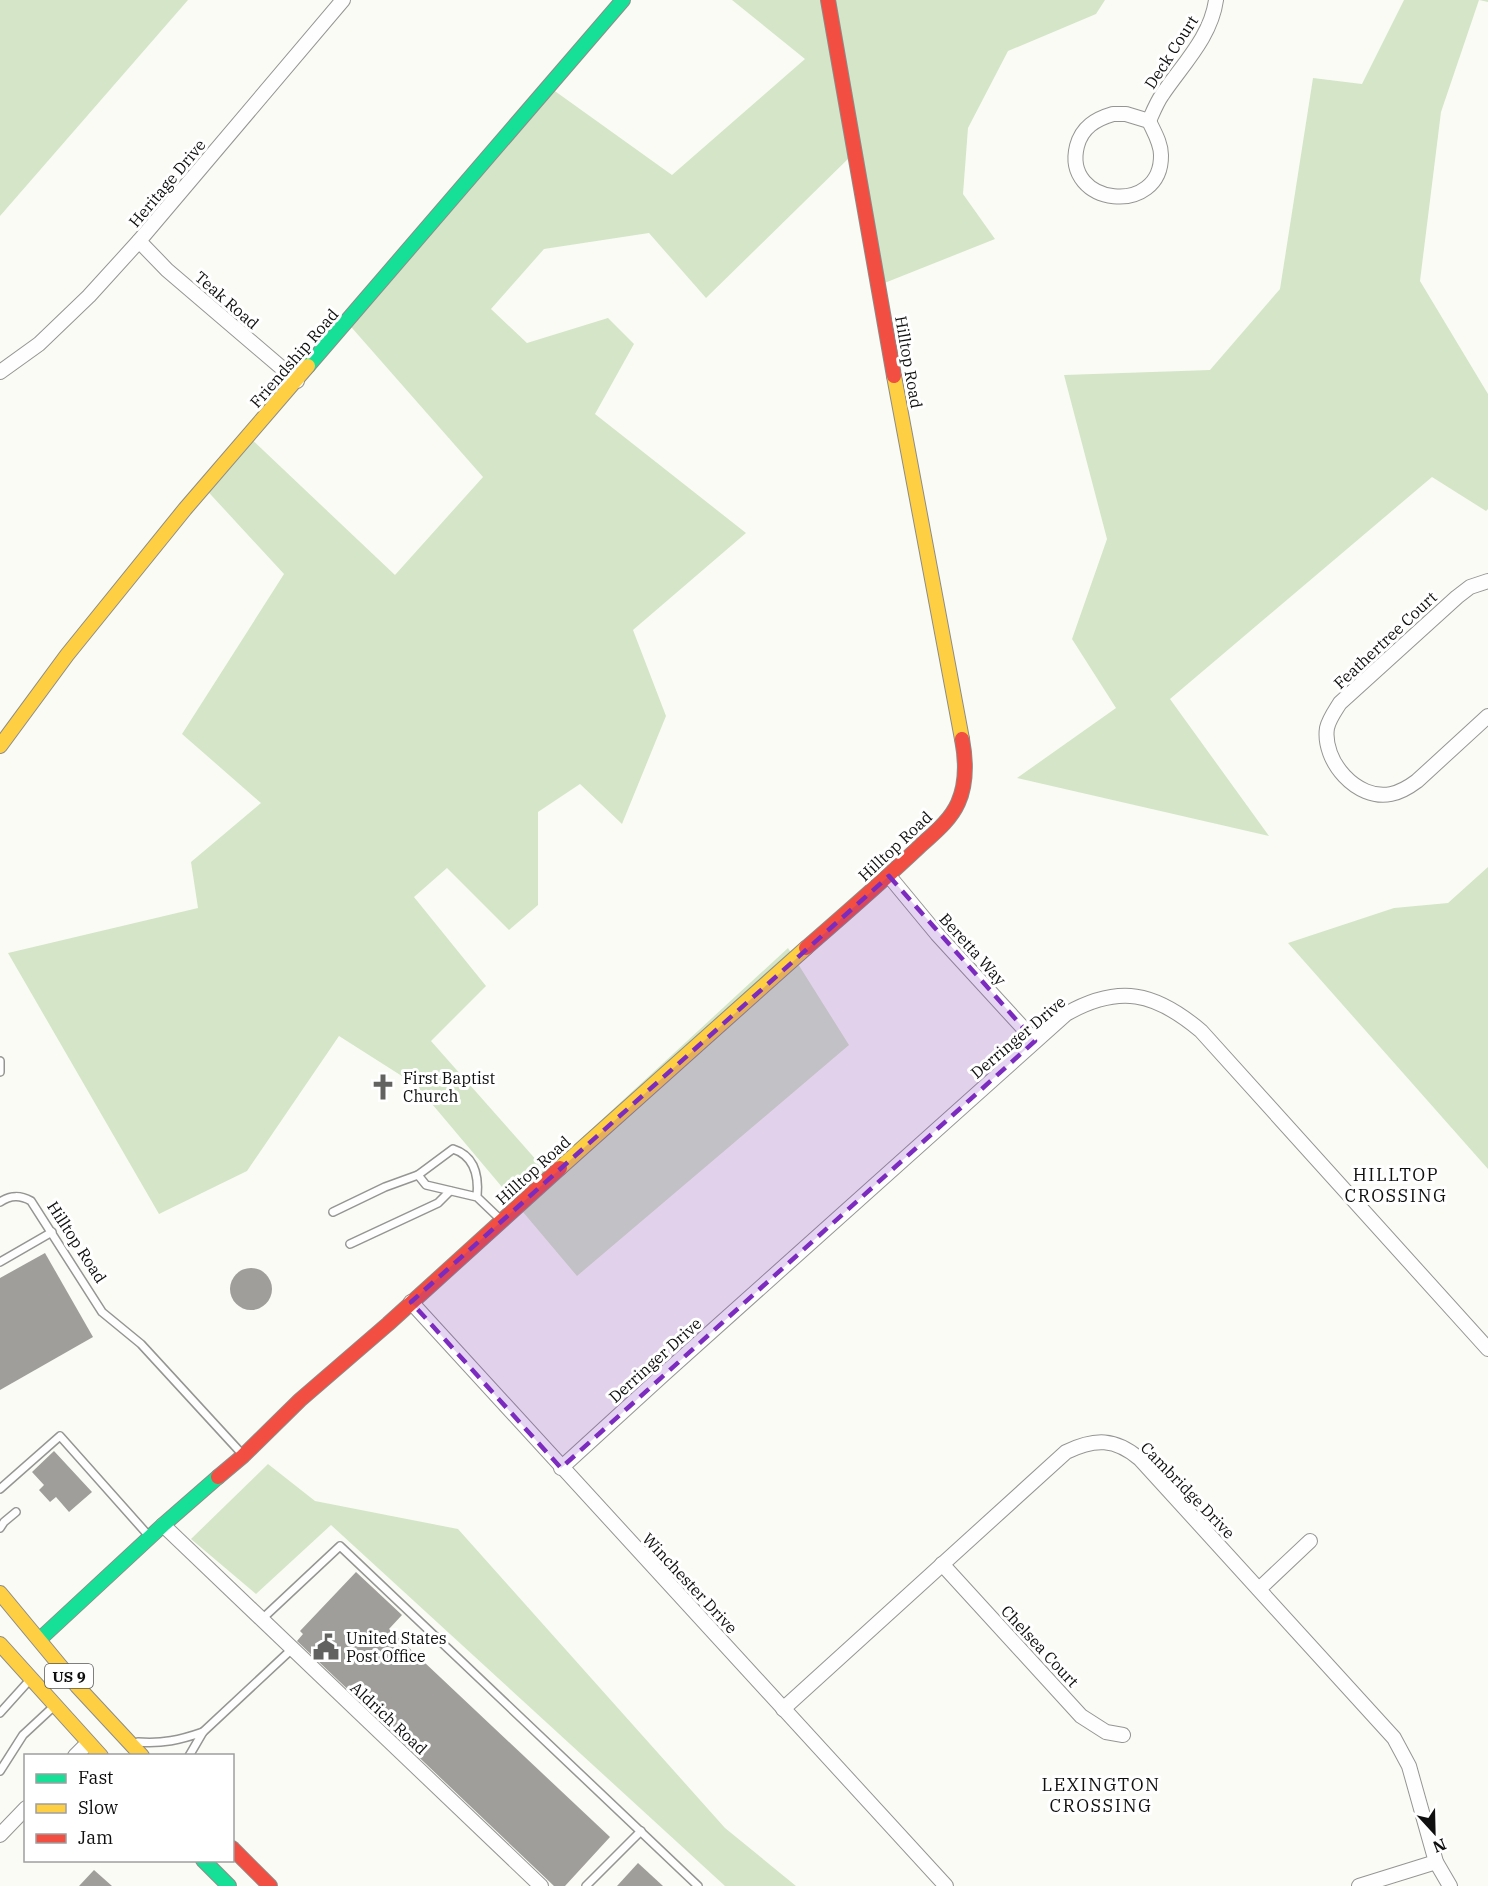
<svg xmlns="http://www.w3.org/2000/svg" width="1488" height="1886" font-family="'IBM Plex Serif',serif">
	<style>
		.forest { fill: #d4e6c7 }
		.building { fill: #9f9e9b }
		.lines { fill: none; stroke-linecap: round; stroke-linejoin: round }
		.lane-casing { stroke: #959593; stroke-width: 10 }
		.street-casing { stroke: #959593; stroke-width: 16 }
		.fast-casing { stroke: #8c8c8a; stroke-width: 16 }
		.slow-casing { stroke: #8c8c8a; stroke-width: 16 }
		.jam-casing { stroke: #8c8c8a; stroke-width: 16 }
		.lane { stroke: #fefefe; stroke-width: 7 }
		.street { stroke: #fefefe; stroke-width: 14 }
		.fast { stroke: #16e098; stroke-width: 14 }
		.slow { stroke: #ffcf43; stroke-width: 14 }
		.jam { stroke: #f24e42; stroke-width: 14 }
		.marked { fill: #7b2cbf; fill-opacity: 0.2; stroke: #7b2cbf; stroke-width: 4.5; stroke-dasharray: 12 8; stroke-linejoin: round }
		.labels { text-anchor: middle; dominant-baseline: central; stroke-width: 6; stroke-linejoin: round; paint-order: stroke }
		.shield { fill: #fff; stroke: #575757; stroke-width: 1.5 }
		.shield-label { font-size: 15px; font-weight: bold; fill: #0f0f0f }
		.street-label { font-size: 16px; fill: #0f0f0f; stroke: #fff }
		.poi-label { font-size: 16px; fill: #0f0f0f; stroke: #fff; text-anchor: start }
		.neighbourhood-label { font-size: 18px; letter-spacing: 1.5px; fill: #0f0f0f; stroke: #fff }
	</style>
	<rect width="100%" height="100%" fill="#fbfbf6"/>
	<!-- forest -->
	<g class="forest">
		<path d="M 0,0 L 188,0 L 0,216 Z"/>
		<path d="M 732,0 L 1105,0 L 1096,14 L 1008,51 L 968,128 L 963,194 L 995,239 L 877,286 L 852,155 L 706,298 L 649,233 L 544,249 L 491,309 L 527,343 L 608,318 L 634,344 L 595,414 L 746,533 L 633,630 L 666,716 L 622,824 L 580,784 L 538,812 L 538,905 L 509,930 L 447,868 L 414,897 L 486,986 L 431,1041 L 546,1171 L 788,948 L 849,1045 L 577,1276 L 416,1085 L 339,1036 L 247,1171 L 159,1214 L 8,953 L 198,908 L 191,862 L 261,803 L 182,734 L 284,574 L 200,483 L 247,435 L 395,575 L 483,477 L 345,320 L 545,84 L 672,175 L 805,59 Z"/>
		<path d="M 1404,0 L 1488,0 L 1488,2 L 1479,0 L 1441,112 L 1420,281 L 1488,394 L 1488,509 L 1486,511 L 1432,477 L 1170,699 L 1269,836 L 1017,778 L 1116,708 L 1072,639 L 1107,539 L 1064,375 L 1210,370 L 1280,289 L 1313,78 L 1362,84 Z"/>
		<path d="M 1488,867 L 1488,1169 L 1288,943 L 1394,908 L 1448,903 Z"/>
		<path d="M 268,1464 L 315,1501 L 458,1529 L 725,1828 L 796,1886 L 725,1886 L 331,1525 L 256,1594 L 191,1539 Z"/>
	</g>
	<!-- building -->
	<g class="building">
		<path d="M 45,1253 L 93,1337 L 0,1390 L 0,1278 Z"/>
		<circle cx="251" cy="1289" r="21"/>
		<path d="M 54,1451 L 92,1492 L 69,1512 L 56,1497 L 50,1502 L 39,1490 L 44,1485 L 32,1472 Z"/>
		<path d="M 356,1572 L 402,1615 L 389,1629 L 610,1837 L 565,1886 L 554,1886 L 297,1641 L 303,1634 L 300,1631 Z"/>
		<path d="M 638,1863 L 663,1886 L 617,1886 Z"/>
		<path d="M 94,1870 L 112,1886 L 79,1886 Z"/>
	</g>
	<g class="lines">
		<!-- lane casing -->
		<g class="lane-casing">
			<g id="lane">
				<path d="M 0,1061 L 0,1072"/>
				<path d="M 477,1197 L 426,1185 L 418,1175 L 453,1149 C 475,1156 479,1176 477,1197 L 500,1219"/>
				<path d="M 0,1202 C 11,1195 20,1195 31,1201 L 102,1312 L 141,1344 L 243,1455"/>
				<path d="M 333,1212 L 385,1187 L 418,1175"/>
				<path d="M 350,1244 L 438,1203 L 450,1191"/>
				<path d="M 0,1262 L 52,1232"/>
				<path d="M 0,1489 L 60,1436 L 148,1535"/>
				<path d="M 0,1528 L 4,1522 L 16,1512"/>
				<path d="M 262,1619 L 340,1546 L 698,1886"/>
				<path d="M 0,1713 L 27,1683"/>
				<path d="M 138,1742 C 162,1744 180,1740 203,1732"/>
				<path d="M 189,1756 L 203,1732 L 292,1649"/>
				<path d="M 0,1771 L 23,1735 L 51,1709"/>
				<path d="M 586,1886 L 641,1831"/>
			</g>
		</g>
		<!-- street casing -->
		<g class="street-casing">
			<g id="street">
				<path d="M 1113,114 L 1126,114 L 1149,121 C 1154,132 1161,143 1161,155 C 1162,217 1062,206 1077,146 C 1082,127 1096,119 1113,114 Z"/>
				<path d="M 1149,121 C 1153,112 1157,102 1162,95 C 1182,65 1211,37 1216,0"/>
				<path d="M 139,241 L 167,270 L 297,381"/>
				<path d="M 0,372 L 39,344 L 89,296 L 139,241 L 343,0"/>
				<path d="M 1488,581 L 1470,587 L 1457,597 L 1340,703 C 1335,711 1329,719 1327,728 C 1322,761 1357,801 1391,794 C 1401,792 1409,787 1417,781 L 1488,716"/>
				<path d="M 889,876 L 937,934 L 1035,1041"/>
				<path d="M 411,1302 L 946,1886"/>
				<path d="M 561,1468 L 664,1374 L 1066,1014 C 1119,984 1155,992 1201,1031 L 1488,1349"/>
				<path d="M 163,1525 L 541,1886"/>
				<path d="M 942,1564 L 1081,1716 L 1106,1732 L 1123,1735"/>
				<path d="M 1259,1589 L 1310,1541"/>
				<path d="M 783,1709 L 1066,1452 C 1095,1438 1115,1438 1140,1459 L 1394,1738 L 1409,1766 L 1436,1862 L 1450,1886"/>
				<path d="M 75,1756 L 88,1743"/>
				<path d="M 0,1835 L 26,1808"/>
				<path d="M 1359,1886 L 1436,1862"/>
			</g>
		</g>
		<!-- fast casing -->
		<g class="fast-casing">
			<g id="fast">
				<path d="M 308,366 L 623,0"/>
				<path d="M 40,1639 L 163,1525 L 218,1477"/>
				<path d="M 203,1860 L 229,1886"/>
			</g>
		</g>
		<!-- slow casing -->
		<g class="slow-casing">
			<g id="slow">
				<path d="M 894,376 L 962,739"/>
				<path d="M 0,746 L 67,655 L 185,509 L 308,366"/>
				<path d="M 560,1168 L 806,948"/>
				<path d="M 0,1593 L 77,1686 L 142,1756"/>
				<path d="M 0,1644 L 101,1756"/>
			</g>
		</g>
		<!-- jam casing -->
		<g class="jam-casing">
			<g id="jam">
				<path d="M 828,0 L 894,376"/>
				<path d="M 806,948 C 844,915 882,882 919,847 C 933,834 950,821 958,803 C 967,783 966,760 962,739"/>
				<path d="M 218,1477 L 243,1456 L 300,1400 L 388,1324 L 560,1168"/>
				<path d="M 232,1848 L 270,1886"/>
			</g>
		</g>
		<!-- lane -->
		<use href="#lane" class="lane"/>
		<!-- street -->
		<use href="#street" class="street"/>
		<!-- fast -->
		<use href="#fast" class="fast"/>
		<!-- slow -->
		<use href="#slow" class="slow"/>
		<!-- jam -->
		<use href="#jam" class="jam"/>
	</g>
	<!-- marked area -->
	<path class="marked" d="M 889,876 L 1035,1041 L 561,1468 L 411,1302 Z"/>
	<!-- icons -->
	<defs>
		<g id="church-bare" transform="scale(2.07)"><path d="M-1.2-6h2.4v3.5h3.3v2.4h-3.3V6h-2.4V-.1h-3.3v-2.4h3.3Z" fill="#626260" stroke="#fff" stroke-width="2.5" paint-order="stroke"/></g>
		<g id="civic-bare" transform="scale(2.07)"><path d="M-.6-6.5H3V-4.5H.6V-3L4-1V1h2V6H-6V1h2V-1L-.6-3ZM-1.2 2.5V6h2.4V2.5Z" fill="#626260" stroke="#fff" stroke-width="2.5" paint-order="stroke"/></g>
	</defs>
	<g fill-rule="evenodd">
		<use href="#church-bare" x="383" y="1087"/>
		<use href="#civic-bare" x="326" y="1647"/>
	</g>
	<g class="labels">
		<!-- shield labels -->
		<rect class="shield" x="45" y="1664" width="48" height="24" rx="4.5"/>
		<g class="shield-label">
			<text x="69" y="1676">US 9</text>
		</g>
		<!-- street labels -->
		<g class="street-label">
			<text transform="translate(1171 52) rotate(-57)">Deck Court</text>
			<text transform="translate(167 183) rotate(-50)">Heritage Drive</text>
			<text transform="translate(227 300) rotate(41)">Teak Road</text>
			<text transform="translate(294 358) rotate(-49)">Friendship Road</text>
			<text transform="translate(909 362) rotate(80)">Hilltop Road</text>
			<text transform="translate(1385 640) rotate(-43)">Feathertree Court</text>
			<text transform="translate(895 846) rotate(-43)">Hilltop Road</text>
			<text transform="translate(973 949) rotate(48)">Beretta Way</text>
			<text transform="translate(1018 1037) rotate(-40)">Derringer Drive</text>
			<text transform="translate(533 1170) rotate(-42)">Hilltop Road</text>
			<text transform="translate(77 1242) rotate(57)">Hilltop Road</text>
			<text transform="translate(655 1360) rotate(-42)">Derringer Drive</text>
			<text transform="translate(1188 1490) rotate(46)">Cambridge Drive</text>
			<text transform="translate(690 1583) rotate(47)">Winchester Drive</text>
			<text transform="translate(1040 1646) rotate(47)">Chelsea Court</text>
			<text transform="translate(389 1718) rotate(43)">Aldrich Road</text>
		</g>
		<!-- poi labels -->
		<g class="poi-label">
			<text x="403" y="1078">First Baptist<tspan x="403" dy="18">Church</tspan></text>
			<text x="346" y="1638">United States<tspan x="346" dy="18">Post Office</tspan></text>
		</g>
		<!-- neighbourhood labels -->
		<g class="neighbourhood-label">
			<text x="1396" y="1174">HILLTOP<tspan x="1396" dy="21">CROSSING</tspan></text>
			<text x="1101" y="1784">LEXINGTON<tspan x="1101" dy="21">CROSSING</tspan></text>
		</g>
	</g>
	<!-- legend -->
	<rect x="24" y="1754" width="210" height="108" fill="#ffffff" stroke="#9f9f9f" stroke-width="1.5"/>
	<rect x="36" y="1774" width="30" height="9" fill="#16e098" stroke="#9f9f9f" stroke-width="1.5"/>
	<text x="78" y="1784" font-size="18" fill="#0f0f0f">Fast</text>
	<rect x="36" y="1804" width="30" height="9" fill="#ffcf43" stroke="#9f9f9f" stroke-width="1.5"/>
	<text x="78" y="1814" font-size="18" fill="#0f0f0f">Slow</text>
	<rect x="36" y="1834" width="30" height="9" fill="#f24e42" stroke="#9f9f9f" stroke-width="1.5"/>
	<text x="78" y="1844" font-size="18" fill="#0f0f0f">Jam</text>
	<!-- north arrow -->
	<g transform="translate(1434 1832) rotate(158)" stroke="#ffffff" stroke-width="4.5" paint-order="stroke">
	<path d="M0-4.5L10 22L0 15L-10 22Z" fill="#0f0f0f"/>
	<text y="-9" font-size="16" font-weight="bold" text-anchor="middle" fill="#0f0f0f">N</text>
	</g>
</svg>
